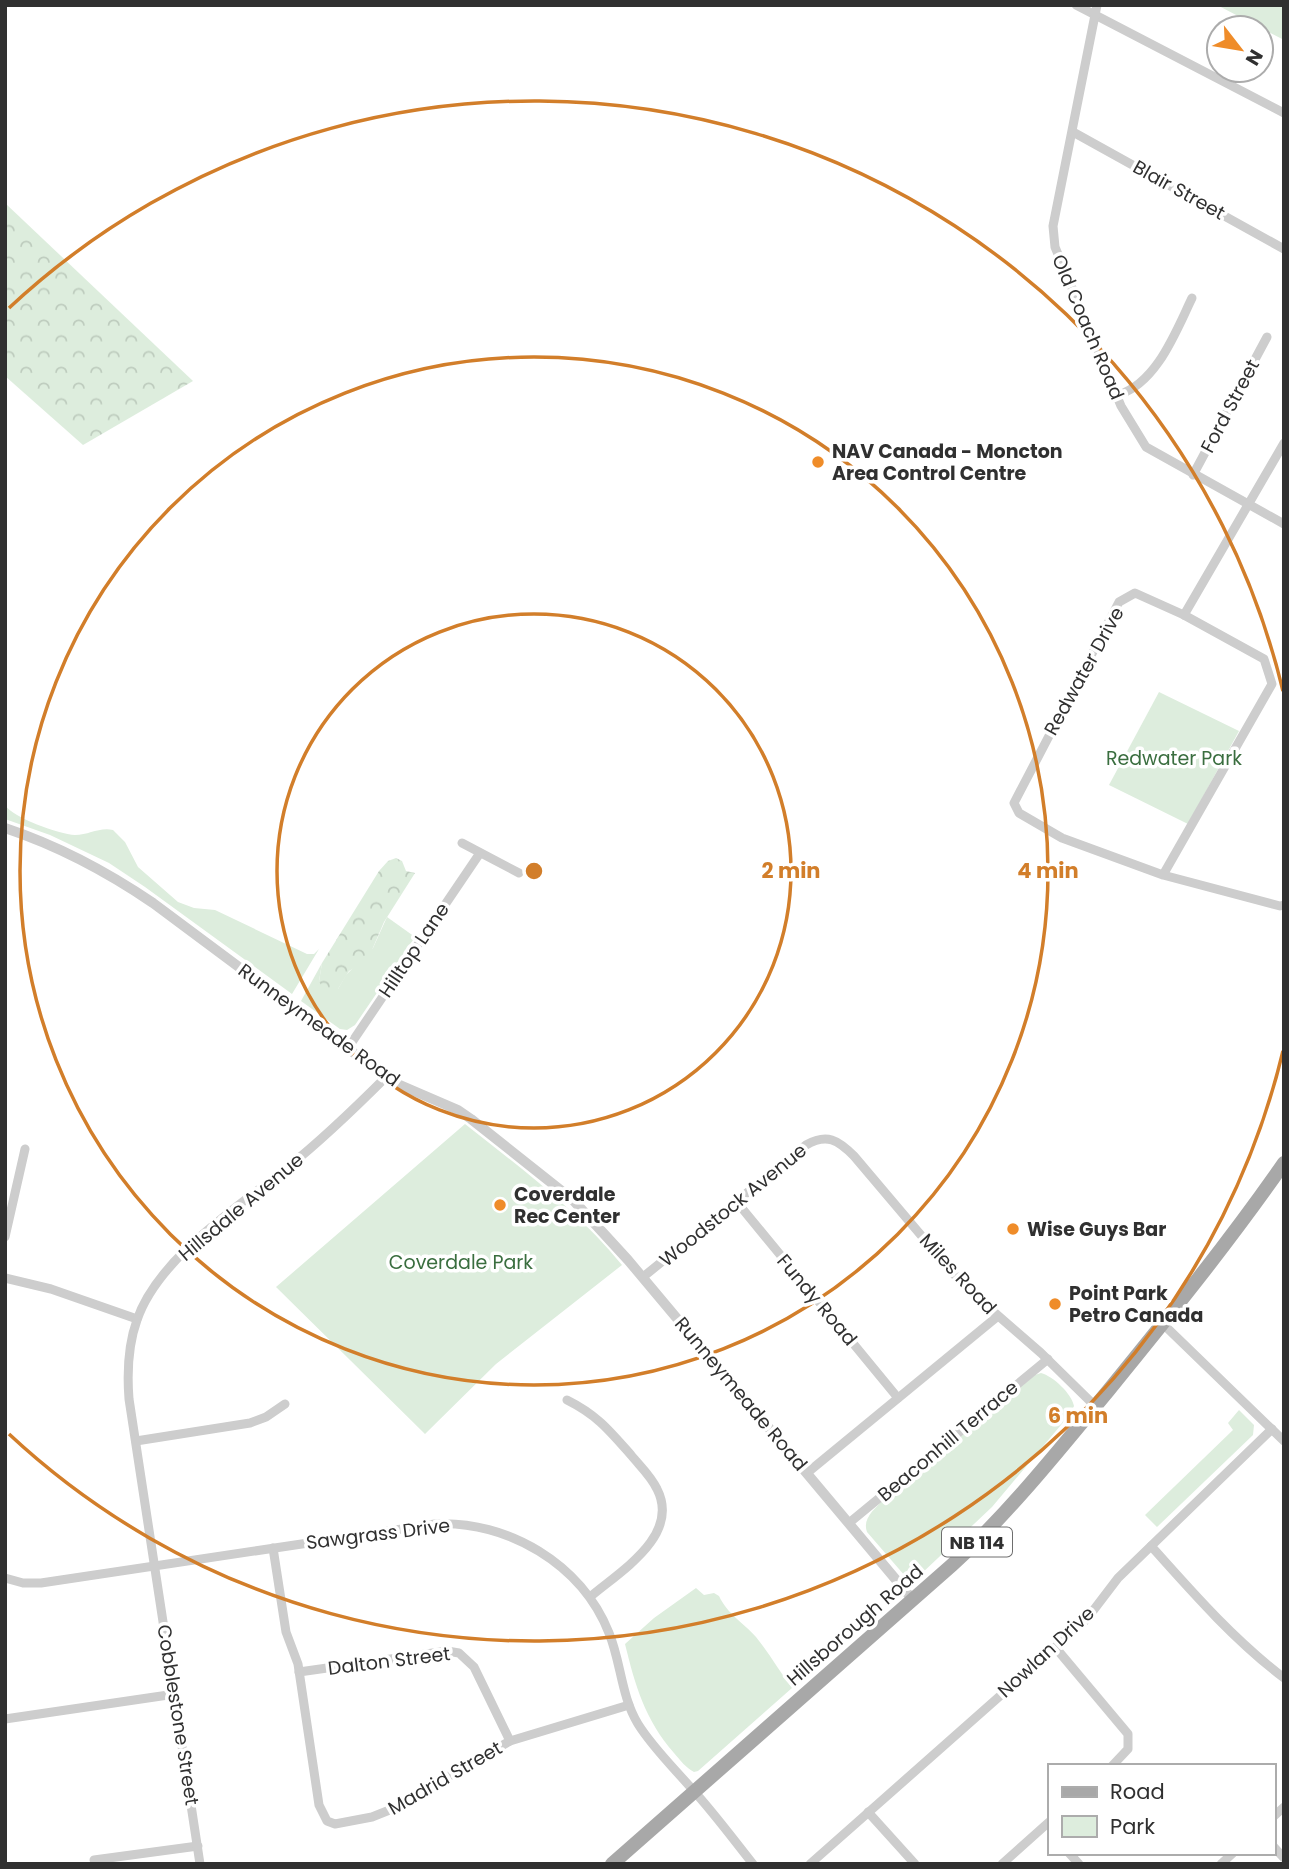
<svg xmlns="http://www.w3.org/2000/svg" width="1289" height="1869" font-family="Poppins,sans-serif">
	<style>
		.green { fill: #ddeddd }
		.forest { fill: url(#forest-crowns) }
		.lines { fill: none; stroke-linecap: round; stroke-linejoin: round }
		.minor { stroke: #cdcdcd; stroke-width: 9 }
		.tertiary { stroke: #cdcdcd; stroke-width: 10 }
		.primary { stroke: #a8a8a8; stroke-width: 14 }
		.ring { fill: none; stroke: #d27e2a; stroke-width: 3.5 }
		.poi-dot { fill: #ef8c29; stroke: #fff; stroke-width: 2.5 }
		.labels { text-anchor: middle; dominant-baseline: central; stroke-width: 7; stroke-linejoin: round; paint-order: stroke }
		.shield { fill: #fff; stroke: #6e6e6e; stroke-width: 2 }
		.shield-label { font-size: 18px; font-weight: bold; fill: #303030 }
		.street-label { font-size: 19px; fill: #303030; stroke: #fff }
		.poi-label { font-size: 19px; font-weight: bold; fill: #303030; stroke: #fff; text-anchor: start }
		.park-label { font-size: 19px; fill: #3a6e3f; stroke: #fff }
		.centre { fill: #d27e2a; stroke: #fff; stroke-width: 3.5 }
		.ring-label { font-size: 21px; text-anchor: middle; font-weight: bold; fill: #d27e2a; stroke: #fff; stroke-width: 7; stroke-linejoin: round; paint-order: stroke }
	</style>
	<defs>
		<pattern id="forest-crowns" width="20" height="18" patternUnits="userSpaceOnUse" patternTransform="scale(1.75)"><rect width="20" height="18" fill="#ddeddd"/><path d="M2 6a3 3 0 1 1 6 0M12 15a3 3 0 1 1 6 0" fill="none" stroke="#beccbe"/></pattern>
	</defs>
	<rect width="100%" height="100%" fill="#fff"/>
	<!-- green -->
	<g class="green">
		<path d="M 1217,5 L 1284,5 L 1284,40 Z"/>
		<path d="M 1159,692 L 1239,731 L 1188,824 L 1109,785 Z"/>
		<path d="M 5,805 C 13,818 59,834 75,835 C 89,835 99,827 113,830 L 125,842 L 138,867 L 178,902 L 194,908 L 215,910 L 307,954 L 314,954 L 319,949 L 292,994 L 145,887 L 109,863 L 50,835 L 5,819 Z"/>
		<path d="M 387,917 L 415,937 L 355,1025 L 347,1030 L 340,1029 L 301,1001 L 322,963 L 319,981 L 338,989 L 346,975 L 373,948 Z"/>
		<path d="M 465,1124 C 521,1168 577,1210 622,1265 L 496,1364 L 425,1434 L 276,1287 Z"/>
		<path d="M 1041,1373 C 1053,1376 1072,1394 1074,1406 L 1071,1413 L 992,1507 L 920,1575 L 914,1578 L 905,1576 L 867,1532 C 862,1518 875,1509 884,1499 L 1035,1375 Z"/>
		<path d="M 1239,1410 L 1254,1425 L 1253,1435 L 1157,1527 L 1145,1515 L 1233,1430 L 1228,1423 Z"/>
		<path d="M 696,1588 L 704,1595 L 714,1593 L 719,1596 C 728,1615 743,1622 756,1637 C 769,1653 780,1672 792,1688 L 698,1771 L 694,1772 C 686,1768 680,1760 674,1753 C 645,1720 635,1685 625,1644 L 654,1618 Z"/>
	</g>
	<!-- forest -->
	<g class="forest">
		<path d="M 5,203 L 193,381 L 83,445 L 5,376 Z"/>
		<path d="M 396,858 L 402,861 L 406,871 L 415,873 L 384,922 L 369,957 L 363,963 L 349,971 L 338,989 L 331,994 L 324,992 L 319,981 L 322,963 L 379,871 L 388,861 Z"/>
	</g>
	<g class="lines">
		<!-- minor -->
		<g class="minor">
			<path d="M 1076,5 L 1284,113"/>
			<path d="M 1097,5 L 1053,226 L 1055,247 L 1121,406 L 1146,447 L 1284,524"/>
			<path d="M 1073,132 L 1284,249"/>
			<path d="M 1118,395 C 1157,383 1176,331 1192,298"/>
			<path d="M 1193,475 L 1267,337"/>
			<path d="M 1184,615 L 1284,443"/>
			<path d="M 462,843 L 519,873"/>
			<path d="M 1163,875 L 1272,684 L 1264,659 L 1184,615 L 1135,593 L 1119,602 L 1014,803 L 1019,813 L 1062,838 L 1163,875 L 1280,906 L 1284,905"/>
			<path d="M 348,1048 L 480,853"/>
			<path d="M 736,1201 L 898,1398"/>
			<path d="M 5,1237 L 25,1149"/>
			<path d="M 643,1277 L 806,1145 C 827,1133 838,1140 854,1156 L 964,1286 L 1041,1353 L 1095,1406"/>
			<path d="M 5,1278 L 51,1289 L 137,1319"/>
			<path d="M 1163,1324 L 1284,1441"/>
			<path d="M 567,1400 C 597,1415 609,1430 631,1455 C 640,1466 651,1476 657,1489 C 681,1536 619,1572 590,1597"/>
			<path d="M 136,1441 L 250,1423 L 266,1417 L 285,1404"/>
			<path d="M 807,1473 L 998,1316"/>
			<path d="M 849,1523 L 1048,1359"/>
			<path d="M 1151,1546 C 1192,1592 1234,1640 1284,1678"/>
			<path d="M 273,1548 L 286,1632 L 298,1664 L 319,1805 L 327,1821 L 335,1824 L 372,1817 L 392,1809 L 510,1741 L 629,1705"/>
			<path d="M 5,1578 L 23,1583 L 41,1583 L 435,1524 C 507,1520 582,1564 609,1633 C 621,1662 621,1696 638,1724 C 653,1748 674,1768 692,1789 C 714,1813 733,1839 753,1864"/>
			<path d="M 1055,1647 L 1128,1734 L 1128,1749 L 1112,1766"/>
			<path d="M 299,1672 L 447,1651 L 459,1653 L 474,1667 L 510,1741"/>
			<path d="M 5,1719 L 175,1694"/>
			<path d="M 868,1812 L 915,1864"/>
			<path d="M 1273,1817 L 1284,1807"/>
			<path d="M 1273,1846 L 1284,1858"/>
			<path d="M 1069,1853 L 1079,1864"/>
			<path d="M 94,1860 L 198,1846"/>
			<path d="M 200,1864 L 129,1399 C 127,1373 128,1345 137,1320 C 158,1258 238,1207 288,1167 C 323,1139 354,1109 386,1077"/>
			<path d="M 810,1864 L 1086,1620 L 1118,1578 L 1272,1429"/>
			<path d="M 1002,1864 L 1049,1822"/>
			<path d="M 1221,1864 L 1233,1853"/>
		</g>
		<!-- tertiary -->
		<path class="tertiary" d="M 5,828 C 59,846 106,871 153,903 L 393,1082 L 458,1110 L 471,1119 L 573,1200 L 628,1260 L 913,1600"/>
		<!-- primary -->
		<path class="primary" d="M 612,1864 L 952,1565 C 1010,1512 1058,1451 1108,1391 C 1169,1316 1229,1242 1284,1163"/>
	</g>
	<!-- distance rings -->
	<g class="ring">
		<circle cx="534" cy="871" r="257"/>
		<circle cx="534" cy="871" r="514"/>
		<path d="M1283 1051A770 770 0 0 1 9 1434M9 308A770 770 0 0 1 1283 691"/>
	</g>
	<!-- markers -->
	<g class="poi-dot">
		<circle cx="818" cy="462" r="7"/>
		<circle cx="500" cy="1205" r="7"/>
		<circle cx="1013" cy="1229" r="7"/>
		<circle cx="1055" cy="1304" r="7"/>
	</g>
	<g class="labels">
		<!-- shield labels -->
		<rect class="shield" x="942" y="1527.5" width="70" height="29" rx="5"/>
		<g class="shield-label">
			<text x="977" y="1542">NB 114</text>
		</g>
		<!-- street labels -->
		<g class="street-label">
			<text transform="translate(1179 190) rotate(29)">Blair Street</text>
			<text transform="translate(1088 327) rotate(67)">Old Coach Road</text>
			<text transform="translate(1230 406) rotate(-62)">Ford Street</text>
			<text transform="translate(1084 671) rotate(-61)">Redwater Drive</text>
			<text transform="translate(414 950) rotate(-56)">Hilltop Lane</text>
			<text transform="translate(319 1025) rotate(36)">Runneymeade Road</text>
			<text transform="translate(733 1205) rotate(-39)">Woodstock Avenue</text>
			<text transform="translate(241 1207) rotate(-40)">Hillsdale Avenue</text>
			<text transform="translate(958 1274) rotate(47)">Miles Road</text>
			<text transform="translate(817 1300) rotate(50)">Fundy Road</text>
			<text transform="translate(741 1394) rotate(50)">Runneymeade Road</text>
			<text transform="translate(948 1441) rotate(-40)">Beaconhill Terrace</text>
			<text transform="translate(378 1534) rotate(-7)">Sawgrass Drive</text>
			<text transform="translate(855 1625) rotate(-41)">Hillsborough Road</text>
			<text transform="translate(1046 1652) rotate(-43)">Nowlan Drive</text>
			<text transform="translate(389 1661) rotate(-7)">Dalton Street</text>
			<text transform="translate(178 1715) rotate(81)">Cobblestone Street</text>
			<text transform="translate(445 1778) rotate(-30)">Madrid Street</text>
		</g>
		<!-- poi labels -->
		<g class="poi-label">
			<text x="832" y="451">NAV Canada - Moncton<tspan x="832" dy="22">Area Control Centre</tspan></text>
			<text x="514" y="1194">Coverdale<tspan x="514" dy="22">Rec Center</tspan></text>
			<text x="1027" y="1229">Wise Guys Bar</text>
			<text x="1069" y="1293">Point Park<tspan x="1069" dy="22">Petro Canada</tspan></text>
		</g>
		<!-- park labels -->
		<g class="park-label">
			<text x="1174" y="758">Redwater Park</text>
			<text x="461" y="1262">Coverdale Park</text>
		</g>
	</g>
	<circle cx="534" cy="871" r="10" class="centre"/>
	<g class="ring-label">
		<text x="791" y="878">2 min</text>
		<text x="1048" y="878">4 min</text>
		<text x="1078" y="1423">6 min</text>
	</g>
	<!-- border -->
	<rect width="1289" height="1869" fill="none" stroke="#303030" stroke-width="14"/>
	<!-- legend -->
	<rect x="1048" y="1764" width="228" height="91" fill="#ffffff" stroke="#acacac" stroke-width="2"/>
	<rect x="1062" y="1787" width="35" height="10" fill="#a8a8a8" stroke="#acacac" stroke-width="2"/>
	<text x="1110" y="1799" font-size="21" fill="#303030">Road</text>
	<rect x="1062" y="1816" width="35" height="21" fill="#ddeddd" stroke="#acacac" stroke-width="2"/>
	<text x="1110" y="1834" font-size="21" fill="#303030">Park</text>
	<!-- north arrow -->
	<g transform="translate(1240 49) rotate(121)"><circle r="33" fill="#ffffff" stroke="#acacac" stroke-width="2"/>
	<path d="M0-5L12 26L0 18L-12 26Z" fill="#ef8c29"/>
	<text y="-10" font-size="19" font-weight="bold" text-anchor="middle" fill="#303030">N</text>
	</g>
</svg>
